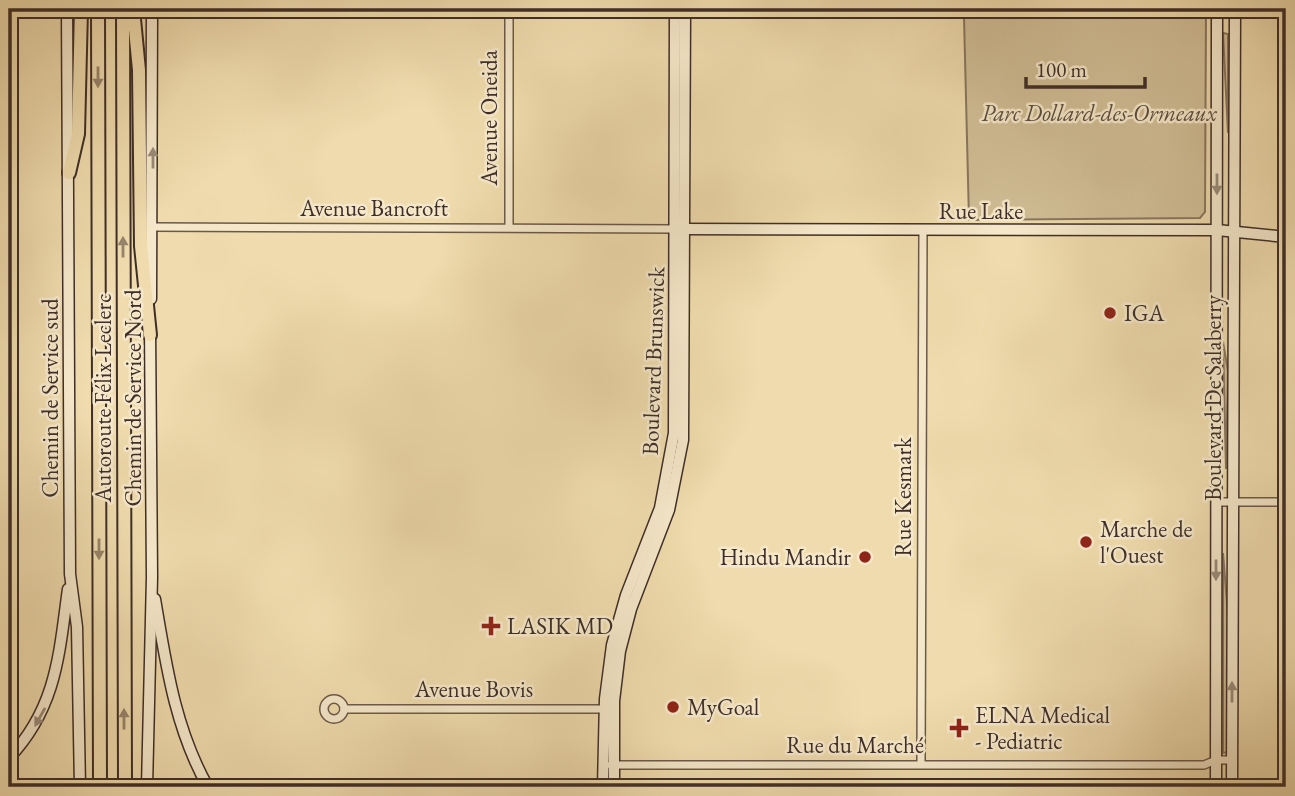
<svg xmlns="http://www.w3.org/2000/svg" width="1295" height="796" font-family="'EB Garamond',serif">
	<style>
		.green { fill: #d1be96; stroke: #88765f; stroke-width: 2 }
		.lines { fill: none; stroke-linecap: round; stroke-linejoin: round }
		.street-casing { stroke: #6b5949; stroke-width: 10 }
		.secondary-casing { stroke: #3f2e28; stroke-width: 13 }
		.highway-casing { stroke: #3f2e28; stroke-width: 16 }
		.street { stroke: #f5e8ca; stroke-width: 7 }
		.secondary { stroke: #f5e8ca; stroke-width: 10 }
		.highway { stroke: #efdbad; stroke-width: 12 }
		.oneway { fill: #97846a }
		.oneway2 { fill: #9a8b79 }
		.poi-dot { fill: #8f2418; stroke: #f5e8ca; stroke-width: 2.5 }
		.labels { text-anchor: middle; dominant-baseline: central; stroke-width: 5; stroke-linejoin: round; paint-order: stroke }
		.park-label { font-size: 23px; font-style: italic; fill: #5c4b3e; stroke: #f5e8ca }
		.street-label { font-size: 23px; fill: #3f2e28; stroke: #f5e8ca }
		.poi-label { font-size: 23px; fill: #3f2e28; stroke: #f5e8ca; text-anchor: start }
	</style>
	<rect width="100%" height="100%" fill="#efdbad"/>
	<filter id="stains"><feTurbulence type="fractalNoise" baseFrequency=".00286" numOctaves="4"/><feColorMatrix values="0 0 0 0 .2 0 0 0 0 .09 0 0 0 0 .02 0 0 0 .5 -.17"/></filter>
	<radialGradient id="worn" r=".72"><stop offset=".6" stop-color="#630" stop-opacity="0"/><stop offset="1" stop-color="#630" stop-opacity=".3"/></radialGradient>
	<!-- green -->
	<g class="green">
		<path d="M 1008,9 L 1206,9 L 1205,212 L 1200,218 L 969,220 L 964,17 L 1007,18 Z"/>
		<path d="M 1223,33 L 1228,34 L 1228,133 Z"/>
		<path d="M 1223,342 L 1228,371 L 1226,469 Z"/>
		<path d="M 1223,553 L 1228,615 L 1228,752 L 1223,753 Z"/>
	</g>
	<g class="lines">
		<!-- street casing -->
		<g class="street-casing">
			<g id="street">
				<path d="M 153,227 L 675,229"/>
				<path d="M 509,227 L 509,9"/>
				<path d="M 1216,502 L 1286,502"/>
				<circle cx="334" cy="709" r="10"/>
				<path d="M 344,709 L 604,709"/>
				<path d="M 921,764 L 923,231"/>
				<path d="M 611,765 L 1204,765 L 1216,760 L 1232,760"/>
			</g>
		</g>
		<!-- secondary casing -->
		<g class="secondary-casing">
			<g id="secondary">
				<path d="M 67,9 L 70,574 L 77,627 L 80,787"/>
				<path d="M 679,229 L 1217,230 L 1286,237"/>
				<path d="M 151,299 L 152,9"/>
				<path d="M 155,599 C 166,664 175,729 208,787"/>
				<path d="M 9,758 C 57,707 59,654 68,589"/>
				<path d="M 147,787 L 152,577 L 150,328"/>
				<path d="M 603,787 L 605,699 L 612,645 L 626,595 L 660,508 L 674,433 L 675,9"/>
				<path d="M 614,787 L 614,701 L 620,651 L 631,609 L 669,510 L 683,440 L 685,9"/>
				<path d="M 1216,787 L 1217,9"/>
				<path d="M 1232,787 L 1235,9"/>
			</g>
		</g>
		<!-- highway casing -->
		<g class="highway-casing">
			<g id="highway">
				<path d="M 98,9 L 100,787"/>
				<path d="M 123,9 L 125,787"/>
				<path d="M 133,9 L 139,70 L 141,246 L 150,335"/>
				<path d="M 69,173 L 78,134 L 81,9"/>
			</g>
		</g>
		<!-- street -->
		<use href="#street" class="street"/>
		<!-- secondary -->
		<use href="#secondary" class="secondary"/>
		<!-- highway -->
		<use href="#highway" class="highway"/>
	</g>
	<!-- one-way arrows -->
	<defs><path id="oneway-solid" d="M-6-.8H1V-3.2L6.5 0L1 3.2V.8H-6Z" transform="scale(1.75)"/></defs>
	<g class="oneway">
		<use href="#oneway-solid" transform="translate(98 77) rotate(90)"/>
		<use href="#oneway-solid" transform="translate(123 247) rotate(-90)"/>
		<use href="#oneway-solid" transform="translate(99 549) rotate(90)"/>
		<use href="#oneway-solid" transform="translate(124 719) rotate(-90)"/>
	</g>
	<g class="oneway2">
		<use href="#oneway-solid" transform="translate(153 158) rotate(-90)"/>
		<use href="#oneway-solid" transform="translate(1217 184) rotate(90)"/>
		<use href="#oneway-solid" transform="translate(1216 570) rotate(90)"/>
		<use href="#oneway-solid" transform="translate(1232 692) rotate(-90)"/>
		<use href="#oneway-solid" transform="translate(40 717) rotate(119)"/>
	</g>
	<!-- markers -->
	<g class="poi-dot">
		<circle cx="1110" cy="313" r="7"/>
		<circle cx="1086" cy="542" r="7"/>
		<circle cx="865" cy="557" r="7"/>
		<path d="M487.5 615.5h7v7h7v7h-7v7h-7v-7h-7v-7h7z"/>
		<circle cx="673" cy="707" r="7"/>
		<path d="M955.5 717.5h7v7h7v7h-7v7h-7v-7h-7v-7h7z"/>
	</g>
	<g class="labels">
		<!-- park labels -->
		<g class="park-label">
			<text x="1099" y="113">Parc Dollard-des-Ormeaux</text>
		</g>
		<!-- street labels -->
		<g class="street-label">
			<text transform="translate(489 118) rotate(-90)">Avenue Oneida</text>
			<text x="374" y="208">Avenue Bancroft</text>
			<text x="981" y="211">Rue Lake</text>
			<text transform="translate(653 361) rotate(-88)">Boulevard Brunswick</text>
			<text transform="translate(50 398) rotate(-90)">Chemin de Service sud</text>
			<text transform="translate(103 398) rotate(-90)">Autoroute Félix-Leclerc</text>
			<text transform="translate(133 398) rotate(-90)">Chemin de Service Nord</text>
			<text transform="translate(1213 398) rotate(-90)">Boulevard De Salaberry</text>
			<text transform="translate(903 497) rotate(-90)">Rue Kesmark</text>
			<text x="474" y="689">Avenue Bovis</text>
			<text x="855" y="745">Rue du Marché</text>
		</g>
		<!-- poi labels -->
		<g class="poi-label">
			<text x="1124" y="313">IGA</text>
			<text x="1100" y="529">Marche de<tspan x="1100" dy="26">l'Ouest</tspan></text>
			<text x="851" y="557" text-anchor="end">Hindu Mandir</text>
			<text x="507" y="626">LASIK MD</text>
			<text x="687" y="707">MyGoal</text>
			<text x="975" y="715">ELNA Medical<tspan x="975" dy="26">- Pediatric</tspan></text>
		</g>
	</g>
	<!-- margin -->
	<rect width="1295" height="796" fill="none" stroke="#efdbad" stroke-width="35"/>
	<rect x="10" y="10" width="1274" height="775" fill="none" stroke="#3f2e28" stroke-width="3.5"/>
	<rect x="18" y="18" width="1260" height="761" fill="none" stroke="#3f2e28" stroke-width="2"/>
	<!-- scale -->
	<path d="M1026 77v10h119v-10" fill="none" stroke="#3f2e28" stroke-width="3.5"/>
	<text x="1036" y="77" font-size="21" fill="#3f2e28" stroke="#f5e8ca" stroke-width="5" paint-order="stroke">100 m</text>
	<rect width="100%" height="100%" filter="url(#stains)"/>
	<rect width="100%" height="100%" fill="url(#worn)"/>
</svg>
